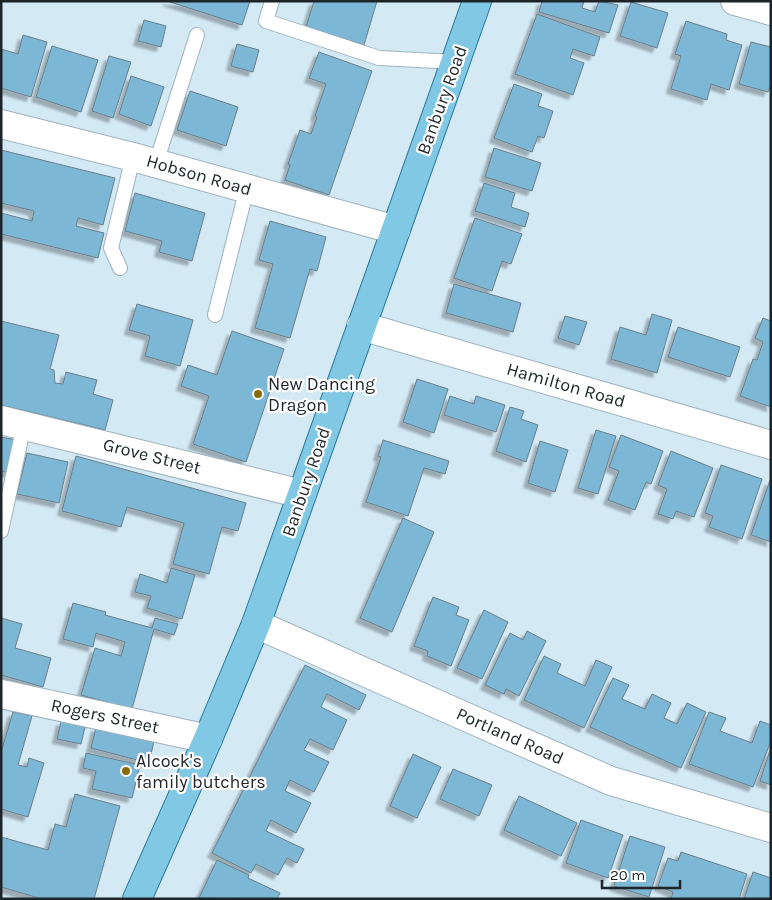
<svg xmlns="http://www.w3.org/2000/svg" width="772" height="900" font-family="Karla,sans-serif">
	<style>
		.building { fill: #7bb7d5; stroke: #6b7e89; filter: url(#shadow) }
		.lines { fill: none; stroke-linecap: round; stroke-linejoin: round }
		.service-casing { stroke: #9eb3be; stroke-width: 16 }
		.minor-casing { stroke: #9eb3be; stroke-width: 30 }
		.primary-casing { stroke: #277798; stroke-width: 30 }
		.service { stroke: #fff; stroke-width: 14 }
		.minor { stroke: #fff; stroke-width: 28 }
		.primary { stroke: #81c8e5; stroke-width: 28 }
		.poi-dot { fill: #876b07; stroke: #fff; stroke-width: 2 }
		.labels { text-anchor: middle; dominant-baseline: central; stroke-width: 4.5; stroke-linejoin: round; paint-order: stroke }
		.street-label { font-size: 18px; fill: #1d2529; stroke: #fff }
		.poi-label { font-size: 18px; fill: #1d2529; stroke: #fff; text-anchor: start }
	</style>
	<defs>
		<filter id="shadow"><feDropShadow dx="-4.5" dy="4.5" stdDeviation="1" flood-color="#0004"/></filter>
	</defs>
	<rect width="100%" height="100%" fill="#d3e9f4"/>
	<!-- building -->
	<g class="building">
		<path d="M 167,1 L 250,1 L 242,25 Z"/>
		<path d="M 314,1 L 377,1 L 364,45 L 306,27 Z"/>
		<path d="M 542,1 L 584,1 L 582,8 L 595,12 L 599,1 L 618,5 L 609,33 L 539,12 Z"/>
		<path d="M 631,2 L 668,13 L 657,48 L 620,36 Z"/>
		<path d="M 537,14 L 600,37 L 594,56 L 573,49 L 570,58 L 584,63 L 573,95 L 515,74 Z"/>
		<path d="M 144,20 L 166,26 L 161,47 L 138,41 Z"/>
		<path d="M 686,21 L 727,34 L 726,40 L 742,45 L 729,90 L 711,84 L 707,100 L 671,89 L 681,56 L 675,54 Z"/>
		<path d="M 23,35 L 47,42 L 31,97 L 1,88 L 1,49 L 18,54 Z"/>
		<path d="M 751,42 L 771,47 L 771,84 L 768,92 L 739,84 Z"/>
		<path d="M 237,44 L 259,50 L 253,72 L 231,66 Z"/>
		<path d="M 52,46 L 98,60 L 81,112 L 36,97 Z"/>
		<path d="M 319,52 L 372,71 L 329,195 L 285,180 L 290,165 L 288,164 L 300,130 L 311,134 L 317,117 L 315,116 L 326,84 L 309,78 Z"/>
		<path d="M 109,56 L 131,62 L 113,118 L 92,111 Z"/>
		<path d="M 131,76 L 164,87 L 151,126 L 119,114 Z"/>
		<path d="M 514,84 L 542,94 L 538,106 L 553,111 L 544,138 L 538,136 L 532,152 L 494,138 Z"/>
		<path d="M 190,91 L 238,107 L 226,146 L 177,130 Z"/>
		<path d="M 494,148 L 541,163 L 532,191 L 485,177 Z"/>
		<path d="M 1,150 L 115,178 L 103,225 L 78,218 L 76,226 L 104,233 L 98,258 L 1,234 L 1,213 L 32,221 L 34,211 L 1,203 Z"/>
		<path d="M 484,183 L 515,193 L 511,207 L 529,213 L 525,227 L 475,211 Z"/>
		<path d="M 135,193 L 205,213 L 192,261 L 159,252 L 162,241 L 125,231 Z"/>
		<path d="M 475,218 L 522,234 L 511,264 L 502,261 L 492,291 L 454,278 Z"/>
		<path d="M 270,221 L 326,237 L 317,271 L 310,269 L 290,338 L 255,328 L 273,264 L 259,260 Z"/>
		<path d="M 454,284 L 521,303 L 513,332 L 446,313 Z"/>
		<path d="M 137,304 L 193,320 L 180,366 L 145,356 L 150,336 L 129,330 Z"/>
		<path d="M 652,314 L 672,320 L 657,373 L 611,359 L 620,327 L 646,335 Z"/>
		<path d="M 565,316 L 587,322 L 579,345 L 558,338 Z"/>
		<path d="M 763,318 L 771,321 L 771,407 L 740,396 L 753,359 L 757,360 L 763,342 L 755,338 Z"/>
		<path d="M 1,321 L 59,335 L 50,369 L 54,370 L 55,383 L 63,384 L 66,372 L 97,380 L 93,394 L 113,400 L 105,430 L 1,405 Z"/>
		<path d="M 678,327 L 740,347 L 730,377 L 668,357 Z"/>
		<path d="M 232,331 L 284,349 L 246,462 L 193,444 L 209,396 L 181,386 L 188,365 L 217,375 Z"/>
		<path d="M 417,379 L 448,389 L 434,433 L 403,422 Z"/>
		<path d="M 450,396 L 474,404 L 476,396 L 505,405 L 496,432 L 444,415 Z"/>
		<path d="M 510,407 L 524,411 L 521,419 L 538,425 L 526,462 L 496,451 Z"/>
		<path d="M 596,430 L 616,436 L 598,494 L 578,488 Z"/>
		<path d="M 621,435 L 663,451 L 651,484 L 646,482 L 635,510 L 608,500 L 619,471 L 609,467 Z"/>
		<path d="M 1,437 L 17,440 L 9,473 L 1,471 Z"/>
		<path d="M 383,440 L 449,461 L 445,474 L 424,468 L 408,516 L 366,502 L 381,457 L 378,456 Z"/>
		<path d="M 540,441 L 568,450 L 555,492 L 528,483 Z"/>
		<path d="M 671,451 L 713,468 L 694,517 L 676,511 L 673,519 L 658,514 L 667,489 L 658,485 Z"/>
		<path d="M 27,453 L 68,462 L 59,503 L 17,494 Z"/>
		<path d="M 76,456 L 246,503 L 238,531 L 222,527 L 209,574 L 173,564 L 184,523 L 127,507 L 121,527 L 62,511 Z"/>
		<path d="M 721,465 L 762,479 L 742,539 L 709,527 L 713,516 L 705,513 Z"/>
		<path d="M 770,480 L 771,481 L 771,542 L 751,535 Z"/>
		<path d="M 403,518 L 434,532 L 392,632 L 360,618 Z"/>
		<path d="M 171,568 L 195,575 L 182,619 L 147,608 L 151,596 L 135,592 L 140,574 L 167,583 Z"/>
		<path d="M 433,597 L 459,607 L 456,615 L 469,620 L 451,666 L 427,656 L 428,651 L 414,646 Z"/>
		<path d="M 73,603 L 106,612 L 105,615 L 152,628 L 155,618 L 178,624 L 174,635 L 154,629 L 132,709 L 81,695 L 95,648 L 121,656 L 125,642 L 96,633 L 93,647 L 63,639 Z"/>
		<path d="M 484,610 L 508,622 L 482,679 L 457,668 Z"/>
		<path d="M 1,618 L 22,624 L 15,648 L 51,658 L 43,687 L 1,675 Z"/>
		<path d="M 527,631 L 546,641 L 519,696 L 506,689 L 504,694 L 485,685 L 510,633 L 523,640 Z"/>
		<path d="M 544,656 L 561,664 L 557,673 L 585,686 L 596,660 L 612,667 L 584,728 L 524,700 Z"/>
		<path d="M 305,665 L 366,695 L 359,710 L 327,694 L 321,707 L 347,720 L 333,750 L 310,739 L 304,750 L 329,762 L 314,792 L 290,780 L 285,791 L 311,803 L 296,833 L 271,820 L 266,831 L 304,849 L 297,863 L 287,858 L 278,875 L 256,864 L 251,873 L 212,853 Z"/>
		<path d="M 613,678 L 629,685 L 622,699 L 645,709 L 652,694 L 671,703 L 664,718 L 677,724 L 687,703 L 706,712 L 681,768 L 590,727 Z"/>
		<path d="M 13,712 L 32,716 L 18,765 L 27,767 L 29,758 L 44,763 L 28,817 L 1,809 L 1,752 Z"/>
		<path d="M 709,712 L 726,718 L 720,731 L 752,743 L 760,721 L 771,725 L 771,741 L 753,787 L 689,764 Z"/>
		<path d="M 61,721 L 85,727 L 81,744 L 57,739 Z"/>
		<path d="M 96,727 L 154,741 L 149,763 L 91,748 Z"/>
		<path d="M 771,747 L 771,785 L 760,781 Z"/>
		<path d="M 86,753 L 140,765 L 132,798 L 92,789 L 96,771 L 83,768 Z"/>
		<path d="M 413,754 L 441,767 L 417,818 L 390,806 Z"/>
		<path d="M 453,769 L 492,785 L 479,816 L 440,799 Z"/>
		<path d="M 75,794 L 120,806 L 94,899 L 42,899 L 1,887 L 1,837 L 48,850 L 55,824 L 66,827 Z"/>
		<path d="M 519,796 L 577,823 L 561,856 L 504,830 Z"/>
		<path d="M 581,820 L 623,835 L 608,878 L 566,863 Z"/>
		<path d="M 630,836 L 665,847 L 649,897 L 614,886 Z"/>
		<path d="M 681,852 L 747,874 L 739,899 L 671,899 L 673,892 L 658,886 L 668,858 L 678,861 Z"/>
		<path d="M 217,860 L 249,875 L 248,878 L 280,893 L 277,899 L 199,898 Z"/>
		<path d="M 753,872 L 771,878 L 771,899 L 744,899 Z"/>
	</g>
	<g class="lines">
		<!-- service casing -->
		<g class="service-casing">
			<g id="service">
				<path d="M 272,1 L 266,21 L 379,58 L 456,62"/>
				<path d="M 156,163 L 197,35"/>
				<path d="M 120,268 L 111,248 L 133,157"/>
				<path d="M 215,315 L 247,188"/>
				<path d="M 1,531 L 24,425"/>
			</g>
		</g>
		<!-- minor casing -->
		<g class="minor-casing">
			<g id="minor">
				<path d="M 735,1 L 771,11"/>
				<path d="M 1,124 L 133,157 L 396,230"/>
				<path d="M 361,326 L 771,445"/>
				<path d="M 1,420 L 302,494"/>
				<path d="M 256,624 L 611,781 L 771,828"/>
				<path d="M 1,694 L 208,739"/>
			</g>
		</g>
		<!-- primary casing -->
		<g class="primary-casing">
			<path id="primary" d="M 137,899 L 208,739 L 256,624 L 477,1"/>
		</g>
		<!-- service -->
		<use href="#service" class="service"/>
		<!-- minor -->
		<use href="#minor" class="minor"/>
		<!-- primary -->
		<use href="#primary" class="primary"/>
	</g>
	<!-- markers -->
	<g class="poi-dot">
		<circle cx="258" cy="394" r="5"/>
		<circle cx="126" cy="771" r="5"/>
	</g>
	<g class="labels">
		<!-- street labels -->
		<g class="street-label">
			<text transform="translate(442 100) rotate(-70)">Banbury Road</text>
			<text transform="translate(199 175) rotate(16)">Hobson Road</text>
			<text transform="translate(566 385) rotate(16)">Hamilton Road</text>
			<text transform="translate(152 456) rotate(14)">Grove Street</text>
			<text transform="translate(306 482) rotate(-71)">Banbury Road</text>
			<text transform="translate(105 716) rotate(12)">Rogers Street</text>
			<text transform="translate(510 736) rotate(24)">Portland Road</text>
		</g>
		<!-- poi labels -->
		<g class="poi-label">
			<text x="268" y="384">New Dancing<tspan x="268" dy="21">Dragon</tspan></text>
			<text x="136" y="761">Alcock's<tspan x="136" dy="21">family butchers</tspan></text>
		</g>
	</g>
	<!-- border -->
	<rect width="772" height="900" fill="none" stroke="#1d2529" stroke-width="5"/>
	<!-- scale -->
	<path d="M602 880v8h78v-8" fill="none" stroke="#1d2529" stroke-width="2.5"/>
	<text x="610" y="880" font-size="15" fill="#1d2529" stroke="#ffffff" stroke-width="4" paint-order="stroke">20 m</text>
</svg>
